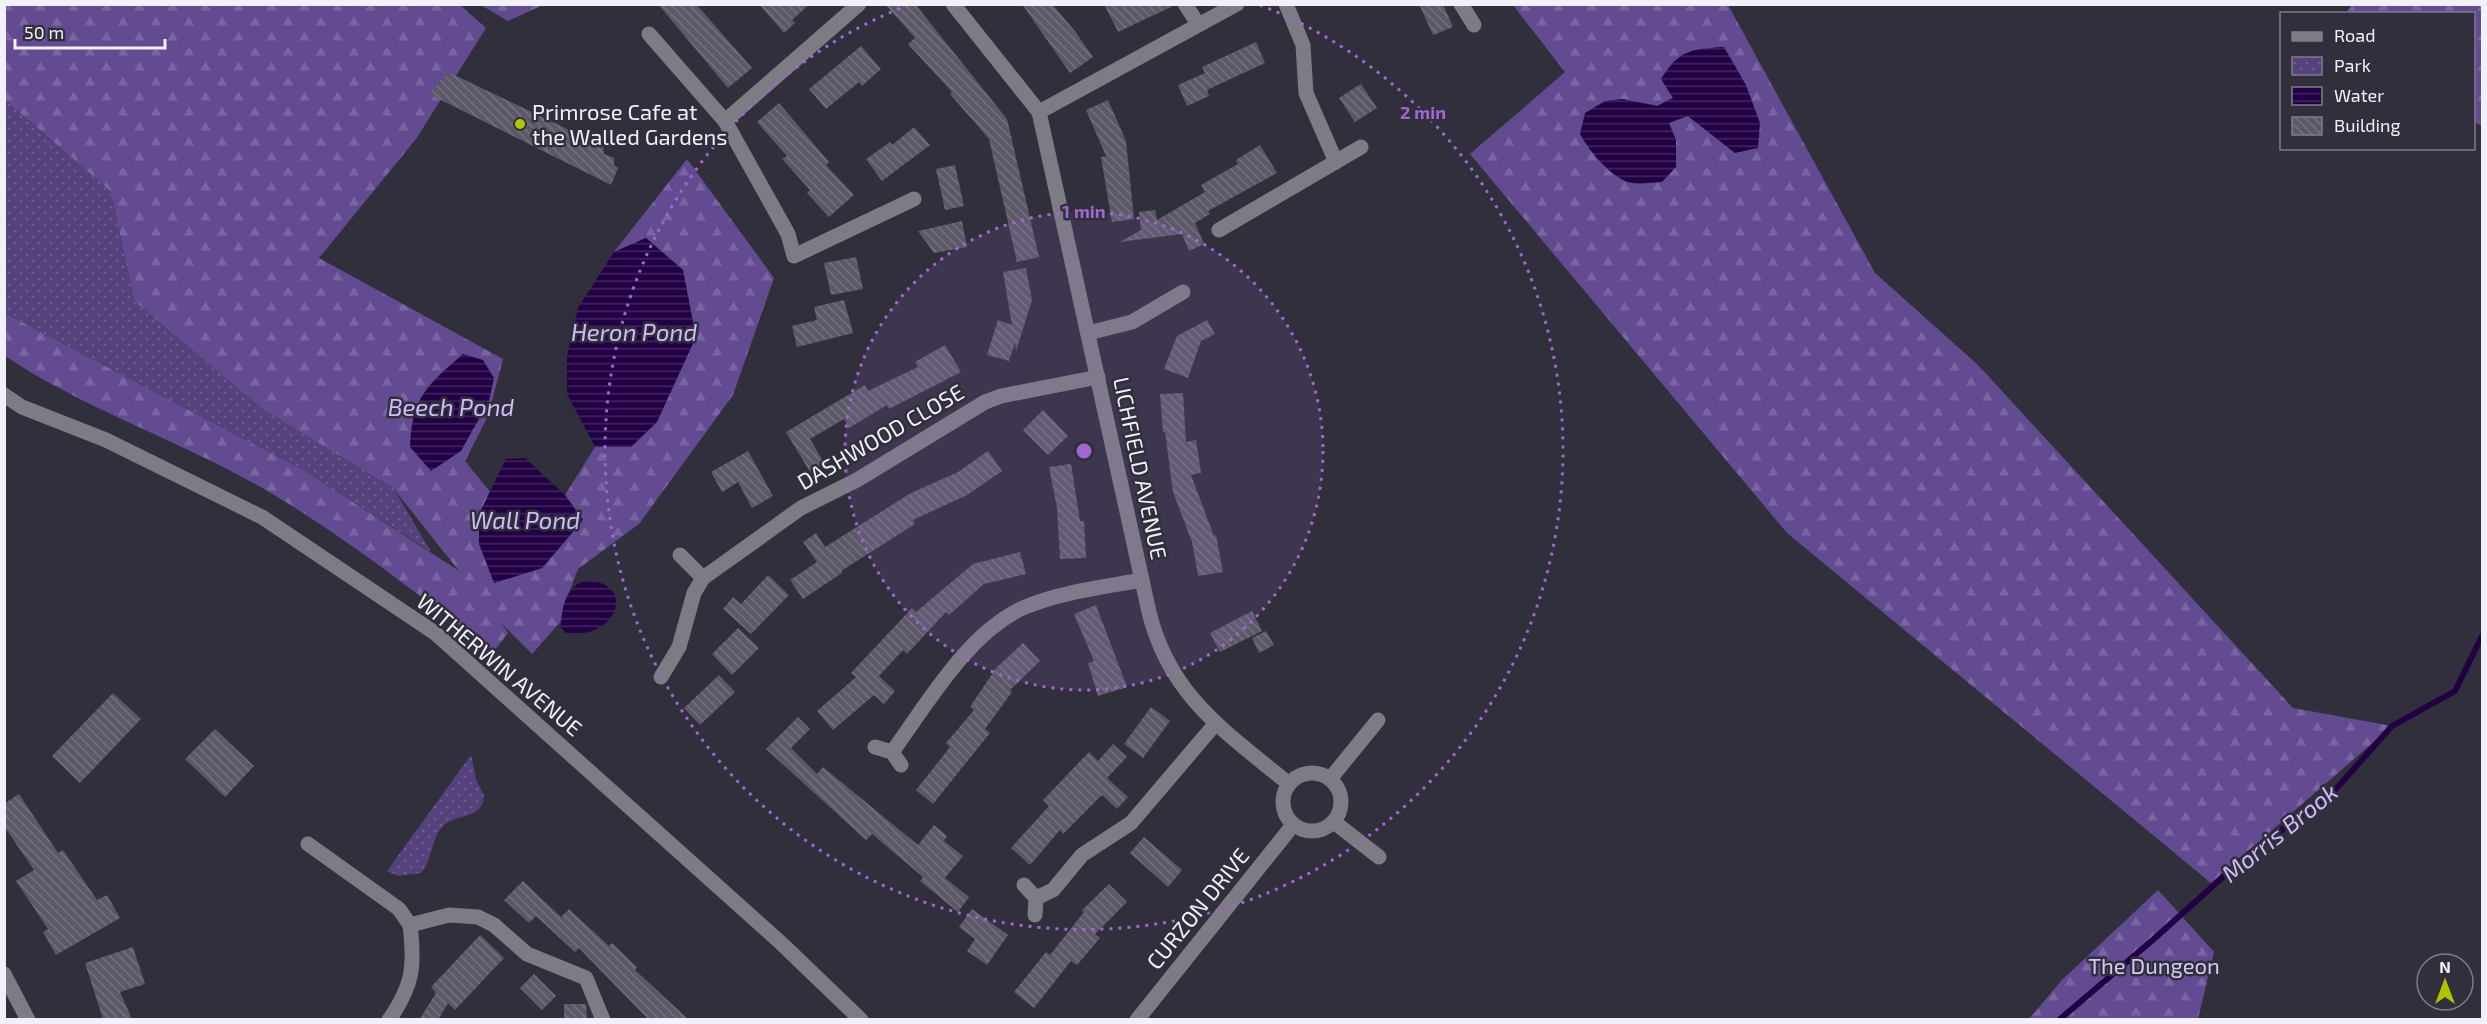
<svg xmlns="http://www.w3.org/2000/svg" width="2487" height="1024" font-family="'Exo 2',sans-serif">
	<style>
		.forest { fill: url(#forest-firs); fill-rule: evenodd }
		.park { fill: url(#park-dots) }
		.water { fill: url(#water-rules) }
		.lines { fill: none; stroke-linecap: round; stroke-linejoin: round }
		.stream { stroke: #210144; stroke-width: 6 }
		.building { fill: url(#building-back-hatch) }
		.minor { stroke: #7d7b83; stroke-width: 15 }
		.ring { fill: none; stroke: #9f67d0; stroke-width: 3; stroke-dasharray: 3 6 }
		.poi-dot { fill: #b0c501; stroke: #322f3d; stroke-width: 2 }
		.labels { text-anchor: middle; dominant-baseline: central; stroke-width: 5; stroke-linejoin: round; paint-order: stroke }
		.poi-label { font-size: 22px; fill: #f2f0f9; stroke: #322f3d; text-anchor: start }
		.street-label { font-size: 22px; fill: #f2f0f9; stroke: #322f3d }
		.park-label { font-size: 22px; fill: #d5caf3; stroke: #322f3d }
		.water-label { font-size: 24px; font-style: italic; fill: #cebdfa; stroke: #322f3d }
		.centre { fill: #9f67d0; stroke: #322f3d; stroke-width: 3 }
		.ring-label { font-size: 18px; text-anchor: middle; font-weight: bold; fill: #9f67d0; stroke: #322f3d; stroke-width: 5; stroke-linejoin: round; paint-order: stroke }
	</style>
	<defs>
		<pattern id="forest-firs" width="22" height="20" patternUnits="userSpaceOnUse" patternTransform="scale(1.5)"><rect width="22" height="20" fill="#634b92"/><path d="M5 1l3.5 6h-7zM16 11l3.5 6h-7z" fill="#7a65a2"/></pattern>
		<pattern id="park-dots" width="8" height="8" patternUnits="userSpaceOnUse" patternTransform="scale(1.5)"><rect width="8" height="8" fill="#55427c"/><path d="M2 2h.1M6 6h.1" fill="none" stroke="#6e5e8f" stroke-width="1.8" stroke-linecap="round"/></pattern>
		<pattern id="water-rules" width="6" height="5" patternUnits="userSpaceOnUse" patternTransform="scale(1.5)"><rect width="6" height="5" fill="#210144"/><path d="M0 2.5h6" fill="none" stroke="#422660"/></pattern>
		<pattern id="building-back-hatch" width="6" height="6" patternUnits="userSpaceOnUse" patternTransform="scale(1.5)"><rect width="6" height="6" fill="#5c5868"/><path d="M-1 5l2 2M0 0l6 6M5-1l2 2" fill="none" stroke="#74707e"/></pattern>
	</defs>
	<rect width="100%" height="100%" fill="#322f3d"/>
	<!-- forest -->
	<g class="forest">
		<path d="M 459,4 L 486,28 L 416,139 L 319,258 L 503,359 L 488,416 L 465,461 L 490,492 L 479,514 L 494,583 L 542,568 L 583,520 L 565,495 L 595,447 L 631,447 L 646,238 L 614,252 L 687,159 L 774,278 L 733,395 L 639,524 L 578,569 L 567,598 L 561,621 L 532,654 L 501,623 L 508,633 L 494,651 C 419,596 345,536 264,489 C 179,440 86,410 5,356 L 5,313 L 307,472 L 459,571 L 394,489 L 262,409 L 134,301 L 111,192 L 5,100 L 5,5 Z"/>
		<path d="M 2353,4 L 2482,5 L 2482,126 L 2474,122 L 2474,14 L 2346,13 Z"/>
		<path d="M 481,5 L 543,5 L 508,21 Z"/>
		<path d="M 1513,5 L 1728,5 L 1875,273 L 1978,365 L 2293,708 L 2392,726 L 2211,883 L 1787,533 L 1470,154 L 1565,72 ZM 1673,98 L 1735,153 L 1688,116 L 1668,122 L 1676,140 L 1644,103 L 1657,106 Z"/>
		<path d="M 2158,890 L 2214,952 L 2198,1019 L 2029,1019 L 2062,980 Z"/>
	</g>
	<!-- park -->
	<g class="park">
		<path d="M 5,100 L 111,192 L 134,301 L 262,409 L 394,489 L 431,552 L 307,472 L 5,313 Z"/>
		<path d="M 471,755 L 476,779 L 484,796 C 482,820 458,813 444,825 C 430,839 433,860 421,873 L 398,876 L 387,871 Z"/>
	</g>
	<!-- water -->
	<g class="water">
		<path d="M 1724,47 L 1746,85 L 1760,123 L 1758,148 L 1735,153 L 1688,116 L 1669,123 L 1676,140 L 1676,167 L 1662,182 C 1653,182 1641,185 1632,183 C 1613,180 1589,151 1580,134 L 1585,113 L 1605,101 L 1623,99 L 1657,106 L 1673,98 L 1661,79 C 1679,50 1691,49 1724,47 Z"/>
		<path d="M 646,238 L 683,270 L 696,337 L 657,422 L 631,447 L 595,447 L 567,394 L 567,356 L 578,308 L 614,252 Z"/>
		<path d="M 463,354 L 483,360 L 494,378 L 489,401 L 461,451 L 431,471 L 410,447 C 412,396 427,386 463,354 Z"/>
		<path d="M 525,458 L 565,495 L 583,520 L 542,568 L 494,583 L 479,544 L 479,514 L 506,459 Z"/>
		<path d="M 588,580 C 638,585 615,641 566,633 L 561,628 C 561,608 566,584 588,580 Z"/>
	</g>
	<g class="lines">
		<!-- stream -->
		<path class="stream" d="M 2059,1020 L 2155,938 L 2244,858 L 2334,791 L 2392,726 L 2455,691 L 2482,636"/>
	</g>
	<!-- building -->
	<g class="building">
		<path d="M 658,4 L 696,4 L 752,68 L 728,88 Z"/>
		<path d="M 759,4 L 810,4 L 792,20 L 795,23 L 784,33 Z"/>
		<path d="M 885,4 L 915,4 L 1007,119 L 1039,257 L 1017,262 L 989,139 L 950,94 L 952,92 L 908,44 L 915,38 Z"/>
		<path d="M 1022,4 L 1052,4 L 1074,30 L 1093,57 L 1070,73 Z"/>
		<path d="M 1104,4 L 1175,4 L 1175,5 L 1118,32 Z"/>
		<path d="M 1419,4 L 1443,4 L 1453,27 L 1433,35 Z"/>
		<path d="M 1256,42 L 1265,63 L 1207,90 L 1209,96 L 1187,106 L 1178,85 L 1205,73 L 1202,67 Z"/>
		<path d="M 861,46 L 881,69 L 862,86 L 859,82 L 826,109 L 809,89 Z"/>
		<path d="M 448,72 L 603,146 L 604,154 L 614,158 L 614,165 L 618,168 L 611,185 L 429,94 Z"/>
		<path d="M 1361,84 L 1377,108 L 1355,122 L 1339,98 Z"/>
		<path d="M 1108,100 L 1126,141 L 1134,219 L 1112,222 L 1101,157 L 1106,156 L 1086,110 Z"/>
		<path d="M 779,103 L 829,162 L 826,165 L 854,195 L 829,217 L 807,193 L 810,190 L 782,159 L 787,156 L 757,122 Z"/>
		<path d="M 914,127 L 930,145 L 882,181 L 866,159 L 890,142 L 892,145 Z"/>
		<path d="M 1260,145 L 1277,173 L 1208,211 L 1210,214 L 1195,223 L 1204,244 L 1189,251 L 1182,234 L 1120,242 L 1141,230 L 1139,212 L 1155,210 L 1157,220 L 1205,192 L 1201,185 L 1238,164 L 1236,160 Z"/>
		<path d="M 955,165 L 964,206 L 945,210 L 936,169 Z"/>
		<path d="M 962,221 L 967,247 L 934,253 L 918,231 Z"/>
		<path d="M 856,257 L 863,289 L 831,295 L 824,263 Z"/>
		<path d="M 1026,268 L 1032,300 L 1016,351 L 1015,343 L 1009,361 L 987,355 L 998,320 L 1012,325 L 1003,272 Z"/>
		<path d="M 844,300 L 853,333 L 797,347 L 792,326 L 817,320 L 814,307 Z"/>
		<path d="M 1207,320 L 1215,334 L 1201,341 L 1188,378 L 1164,369 L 1177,336 Z"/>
		<path d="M 945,345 L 961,372 L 889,409 L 887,405 L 849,428 L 844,419 L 810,439 L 824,463 L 810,472 L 786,432 L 865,385 L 868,391 L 918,367 L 915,362 Z"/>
		<path d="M 1183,393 L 1186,442 L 1196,440 L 1201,473 L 1191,475 L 1214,536 L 1216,535 L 1223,572 L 1198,576 L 1192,542 L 1173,492 L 1165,432 L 1163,432 L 1160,394 Z"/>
		<path d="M 1043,410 L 1068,436 L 1048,455 L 1023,430 Z"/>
		<path d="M 748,451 L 773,496 L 752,508 L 738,482 L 722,492 L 711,472 Z"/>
		<path d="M 988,451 L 1002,471 L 967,495 L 913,520 L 915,524 L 841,571 L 842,573 L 803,599 L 790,580 L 817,562 L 803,542 L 816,533 L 825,547 L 911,493 L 958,472 Z"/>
		<path d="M 1071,464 L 1080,521 L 1084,521 L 1086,558 L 1060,559 L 1057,508 L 1049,467 Z"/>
		<path d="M 1020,552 L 1026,574 L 984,584 L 949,615 L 946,612 L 907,654 L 903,650 L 879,676 L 895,691 L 884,704 L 874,695 L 833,730 L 817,711 L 856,677 L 851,673 L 912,608 L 916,612 L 973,564 Z"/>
		<path d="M 768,575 L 789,595 L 751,634 L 723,609 L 733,597 L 741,604 Z"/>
		<path d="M 1096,605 L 1127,687 L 1098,696 L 1088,663 L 1094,661 L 1074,614 Z"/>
		<path d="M 1252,611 L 1262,631 L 1220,652 L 1210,633 Z"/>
		<path d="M 738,628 L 759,648 L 732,675 L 712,654 Z"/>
		<path d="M 1266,631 L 1274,645 L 1259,653 L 1252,638 Z"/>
		<path d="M 1023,643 L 1040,661 L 1010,690 L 1012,692 L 985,729 L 990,733 L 933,804 L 916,790 L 950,747 L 946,743 L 974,710 L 970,707 L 996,668 Z"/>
		<path d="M 719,675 L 735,692 L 700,725 L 684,708 Z"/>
		<path d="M 113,693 L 141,719 L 80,783 L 52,756 Z"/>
		<path d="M 1151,707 L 1170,721 L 1143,758 L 1124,744 Z"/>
		<path d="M 798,717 L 810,729 L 791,748 L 817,774 L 823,767 L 918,845 L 934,825 L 947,836 L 944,841 L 963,856 L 945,878 L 969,897 L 958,912 L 920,881 L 923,877 L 872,834 L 866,840 L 766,749 Z"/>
		<path d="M 215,729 L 254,766 L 225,797 L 185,759 Z"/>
		<path d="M 1113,744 L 1127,757 L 1107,778 L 1128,797 L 1117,809 L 1102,795 L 1063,834 L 1060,830 L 1030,865 L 1011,848 L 1049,806 L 1043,800 L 1089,752 L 1098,761 Z"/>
		<path d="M 19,794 L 58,853 L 63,850 L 97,900 L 107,895 L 120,918 L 56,955 L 43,932 L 48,929 L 16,881 L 34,870 L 4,826 L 4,804 Z"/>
		<path d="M 1144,837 L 1182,870 L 1168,887 L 1130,853 Z"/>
		<path d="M 523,881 L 561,917 L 569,909 L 609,946 L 612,943 L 637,967 L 635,970 L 689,1020 L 649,1020 L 579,948 L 575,952 L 536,916 L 529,923 L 504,900 Z"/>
		<path d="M 1109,884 L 1127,902 L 1095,934 L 1100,938 L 1077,965 L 1071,961 L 1034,1008 L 1014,992 L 1046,952 L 1050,955 L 1084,912 L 1082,910 Z"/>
		<path d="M 972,909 L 1008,935 L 987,965 L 967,951 L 975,939 L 959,927 Z"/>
		<path d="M 480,935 L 504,958 L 455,1010 L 448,1003 L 438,1020 L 419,1020 L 436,993 L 431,987 Z"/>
		<path d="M 133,947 L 145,984 L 120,992 L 132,1019 L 103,1019 L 85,963 Z"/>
		<path d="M 534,974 L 556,996 L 542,1010 L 520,988 Z"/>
		<path d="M 564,1004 L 586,1004 L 587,1020 L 564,1020 Z"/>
	</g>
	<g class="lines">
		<!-- minor -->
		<g class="minor">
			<path d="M 953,4 L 1039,112 L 1149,612 C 1170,697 1225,731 1289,784"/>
			<path d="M 1185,4 L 1198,24"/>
			<path d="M 1286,4 L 1303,45 L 1306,93 L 1336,162"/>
			<path d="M 1461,4 L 1474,25"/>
			<path d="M 649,34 L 725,121 L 788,234 L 794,256 L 914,199"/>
			<path d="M 1039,112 L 1237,4"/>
			<path d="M 725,121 L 859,4"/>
			<path d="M 1219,230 L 1361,147"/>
			<path d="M 1088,333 L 1132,322 L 1183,292"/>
			<path d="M 4,395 L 22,407 L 106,440 L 262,517 L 435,633 L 781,943 L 861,1020"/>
			<path d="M 703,578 L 801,508 L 857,480 L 985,402 L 1001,396 L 1098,377"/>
			<path d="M 661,677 L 679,647 L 694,593 L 703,578 L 680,555"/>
			<path d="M 875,747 L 892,752 L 901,765"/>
			<path d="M 892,752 C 928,703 968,632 1025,607 C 1061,592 1104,587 1142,580"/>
			<circle cx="1312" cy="802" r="29"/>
			<path d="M 1330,779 L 1378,720"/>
			<path d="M 1334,822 L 1379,857"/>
			<path d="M 308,844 L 399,909 L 410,925 L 449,915 L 478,917 L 494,925 L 527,954 L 586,978 L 603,1020"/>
			<path d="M 1024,885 L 1036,898 L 1035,915"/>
			<path d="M 1036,898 L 1053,890 L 1082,855 L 1131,823 L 1216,723"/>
			<path d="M 4,974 L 28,1020"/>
			<path d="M 389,1020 C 413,985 415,967 410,925"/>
			<path d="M 1137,1020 L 1293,825"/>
		</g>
	</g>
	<!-- distance rings -->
	<circle cx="1084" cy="451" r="239" fill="#9f67d0" fill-opacity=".12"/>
	<g class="ring">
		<circle cx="1084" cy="451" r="239"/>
		<path d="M1260 5A479 479 0 1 1 908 5"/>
	</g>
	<!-- markers -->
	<circle class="poi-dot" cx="520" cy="124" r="6"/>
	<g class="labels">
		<!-- poi labels -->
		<g class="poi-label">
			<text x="532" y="111">Primrose Cafe at<tspan x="532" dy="25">the Walled Gardens</tspan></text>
		</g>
		<!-- street labels -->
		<g class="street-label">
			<text transform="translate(880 436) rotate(-30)">DASHWOOD CLOSE</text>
			<text transform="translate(1141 468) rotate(78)">LICHFIELD AVENUE</text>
			<text transform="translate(500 664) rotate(40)">WITHERWIN AVENUE</text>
			<text transform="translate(1197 908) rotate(-51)">CURZON DRIVE</text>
		</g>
		<!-- park labels -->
		<g class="park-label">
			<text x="2154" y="965">The Dungeon</text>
		</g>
		<!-- water labels -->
		<g class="water-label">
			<text x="634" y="331">Heron Pond</text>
			<text x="451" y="406">Beech Pond</text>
			<text x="525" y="519">Wall Pond</text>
			<text transform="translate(2279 832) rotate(-39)">Morris Brook</text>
		</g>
	</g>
	<circle cx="1084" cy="451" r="9" class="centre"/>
	<g class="ring-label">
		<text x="1423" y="119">2 min</text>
		<text x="1084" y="218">1 min</text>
	</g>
	<!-- border -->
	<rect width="2487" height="1024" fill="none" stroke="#f2f0f9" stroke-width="12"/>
	<!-- legend -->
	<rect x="2280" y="12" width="195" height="138" fill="#322f3d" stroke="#7f7c88" stroke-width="1.5"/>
	<rect x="2292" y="32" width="30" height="9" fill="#7d7b83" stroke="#7f7c88" stroke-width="1.5"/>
	<text x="2334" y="42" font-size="18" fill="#f2f0f9">Road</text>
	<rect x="2292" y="57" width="30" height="18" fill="url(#park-dots)" stroke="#7f7c88" stroke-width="1.5"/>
	<text x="2334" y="72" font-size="18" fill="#f2f0f9">Park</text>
	<rect x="2292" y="87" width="30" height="18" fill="url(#water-rules)" stroke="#7f7c88" stroke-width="1.5"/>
	<text x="2334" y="102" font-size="18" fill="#f2f0f9">Water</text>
	<rect x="2292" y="117" width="30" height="18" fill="url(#building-back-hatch)" stroke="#7f7c88" stroke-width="1.5"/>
	<text x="2334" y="132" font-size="18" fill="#f2f0f9">Building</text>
	<!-- north arrow -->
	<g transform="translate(2445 982)"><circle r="28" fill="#322f3d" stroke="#7f7c88" stroke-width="1.5"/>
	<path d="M0-4.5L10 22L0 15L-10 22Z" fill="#b0c501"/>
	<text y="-9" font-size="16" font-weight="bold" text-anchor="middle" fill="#f2f0f9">N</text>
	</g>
	<!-- scale -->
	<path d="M15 39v9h150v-9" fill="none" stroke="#f2f0f9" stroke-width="3"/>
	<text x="24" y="39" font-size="18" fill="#f2f0f9" stroke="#322f3d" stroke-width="4.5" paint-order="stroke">50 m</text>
</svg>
